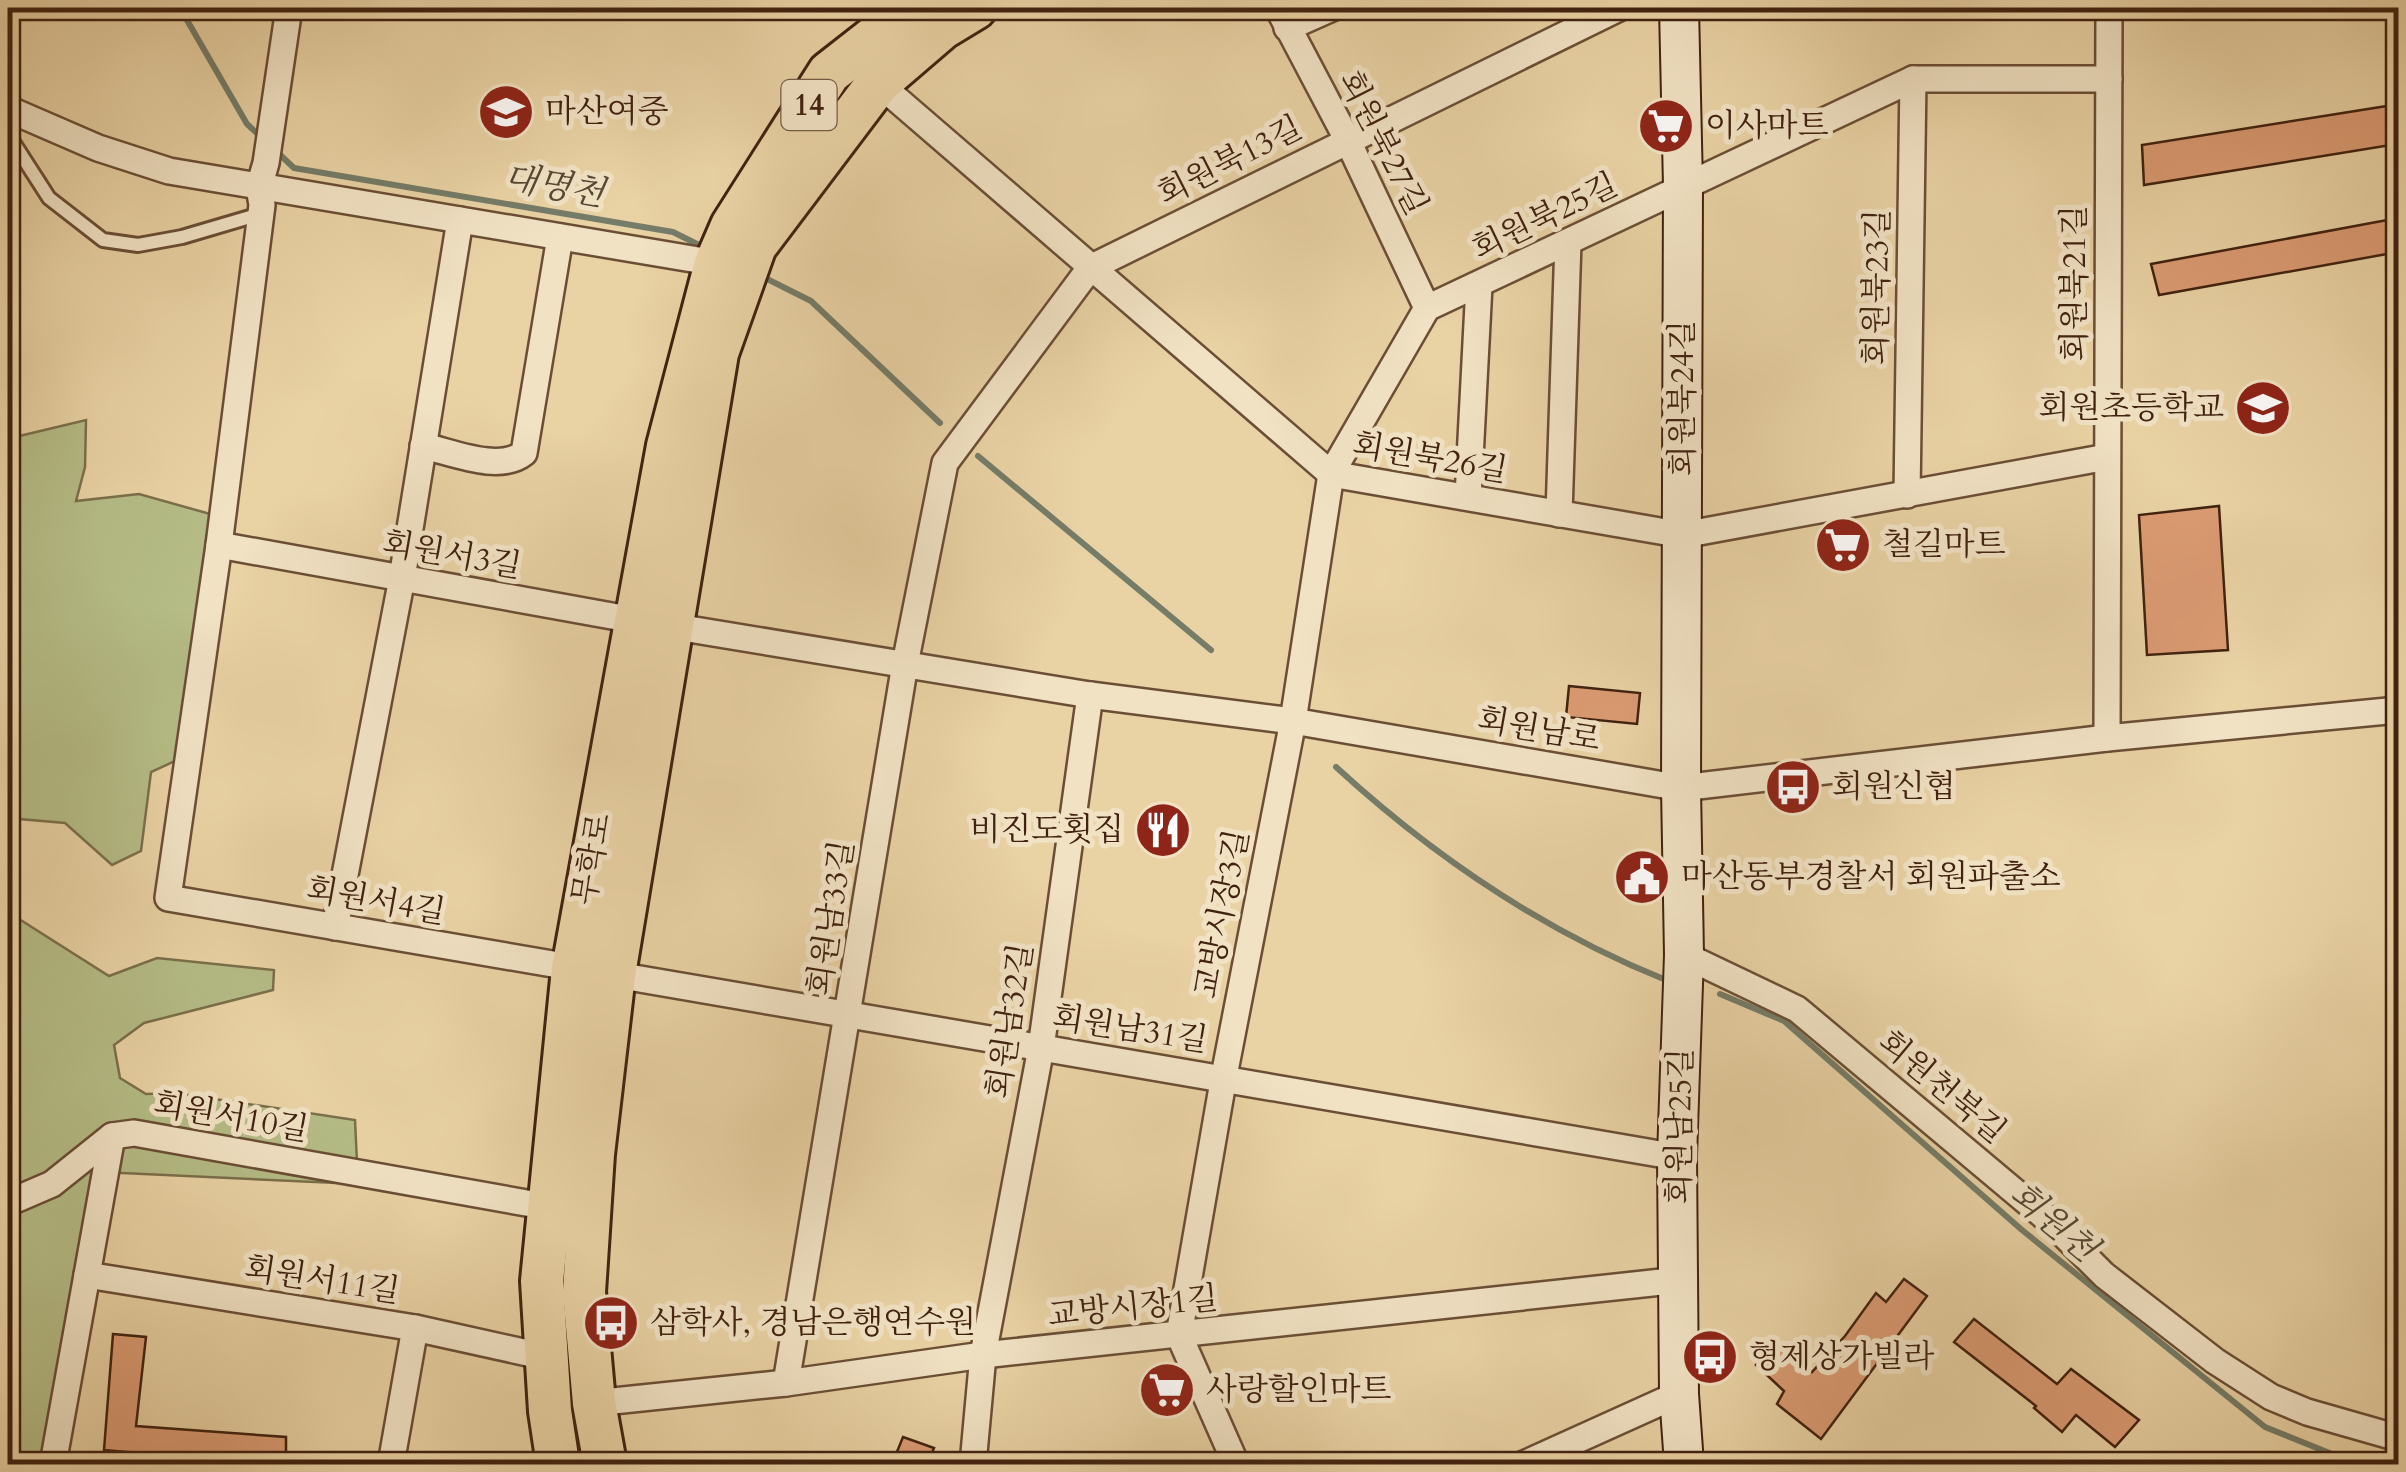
<svg xmlns="http://www.w3.org/2000/svg" width="2406" height="1472" font-family="Cardo,'Noto Serif KR',serif">
	<style>
		.green { fill: #b5bc86; stroke: #7b6f4b; stroke-width: 2.5 }
		.lines { fill: none; stroke-linecap: round; stroke-linejoin: round }
		.stream { stroke: #757c68; stroke-width: 6 }
		.building { fill: #db9b73; stroke: #412210; stroke-width: 2.5 }
		.lane-casing { stroke: #6b4e35; stroke-width: 18 }
		.street-casing { stroke: #6b4e35; stroke-width: 30 }
		.secondary-casing { stroke: #412210; stroke-width: 42 }
		.primary-casing { stroke: #412210; stroke-width: 48 }
		.lane { stroke: #f1e2c4; stroke-width: 12 }
		.street { stroke: #f1e2c4; stroke-width: 25 }
		.secondary { stroke: #f1e2c4; stroke-width: 38 }
		.primary { stroke: #e9d2a4; stroke-width: 42 }
		.labels { text-anchor: middle; dominant-baseline: central; stroke-width: 10; stroke-linejoin: round; paint-order: stroke }
		.shield { fill: #f1e2c4; stroke: #765c46; stroke-width: 2.5 }
		.shield-label { font-size: 30px; font-weight: bold; fill: #412210 }
		.poi-label { font-size: 32px; fill: #412210; stroke: #f1e2c4; text-anchor: start }
		.street-label { font-size: 32px; fill: #412210; stroke: #f1e2c4 }
		.water-label { font-size: 35px; font-style: italic; fill: #574835; stroke: #f1e2c4 }
	</style>
	<rect width="100%" height="100%" fill="#e9d2a4"/>
	<filter id="stains"><feTurbulence type="fractalNoise" baseFrequency=".002" numOctaves="4"/><feColorMatrix values="0 0 0 0 .2 0 0 0 0 .09 0 0 0 0 .02 0 0 0 .5 -.17"/></filter>
	<radialGradient id="worn" r=".72"><stop offset=".6" stop-color="#630" stop-opacity="0"/><stop offset="1" stop-color="#630" stop-opacity=".3"/></radialGradient>
	<!-- green -->
	<g class="green">
		<path d="M 86,420 L 85,467 L 76,501 L 139,494 L 228,519 L 188,755 L 151,772 L 141,851 L 112,865 L 65,823 L 8,818 L 8,434 L 11,438 Z"/>
		<path d="M 8,912 L 109,976 L 157,958 L 274,970 L 273,990 L 144,1023 L 114,1045 L 120,1078 L 146,1094 L 175,1093 L 355,1120 L 358,1184 L 101,1172 L 47,1464 L 8,1464 Z"/>
	</g>
	<g class="lines">
		<!-- stream -->
		<g class="stream">
			<path d="M 180,8 L 247,124 L 261,137"/>
			<path d="M 274,149 L 294,168 L 673,232 L 705,248"/>
			<path d="M 761,276 L 811,301 L 940,423"/>
			<path d="M 978,456 L 1211,650"/>
			<path d="M 1336,767 C 1432,855 1544,931 1666,980"/>
			<path d="M 1720,994 L 1784,1021 L 2022,1230 L 2265,1427 L 2347,1460 L 2369,1464"/>
		</g>
	</g>
	<!-- building -->
	<g class="building">
		<path d="M 2387,106 L 2397,144 L 2144,185 L 2142,145 Z"/>
		<path d="M 2398,218 L 2398,252 L 2159,295 L 2151,264 Z"/>
		<path d="M 2219,506 L 2228,650 L 2147,655 L 2139,515 Z"/>
		<path d="M 1569,686 L 1640,693 L 1637,724 L 1566,717 Z"/>
		<path d="M 1904,1279 L 1927,1296 L 1821,1439 L 1777,1404 L 1784,1391 L 1756,1365 L 1776,1344 L 1812,1372 L 1845,1336 L 1876,1293 L 1886,1302 Z"/>
		<path d="M 1974,1319 L 2057,1384 L 2071,1369 L 2139,1420 L 2115,1447 L 2076,1415 L 2062,1432 L 2034,1408 L 2036,1406 L 1954,1342 Z"/>
		<path d="M 113,1334 L 146,1337 L 136,1426 L 286,1437 L 286,1464 L 137,1464 L 138,1453 L 104,1450 Z"/>
		<path d="M 903,1437 L 934,1448 L 927,1464 L 892,1464 Z"/>
	</g>
	<g class="lines">
		<!-- lane casing -->
		<g class="lane-casing">
			<path id="lane" d="M 8,140 L 13,142 L 49,198 L 103,240 L 138,245 L 182,237 L 260,214"/>
		</g>
		<!-- street casing -->
		<g class="street-casing">
			<g id="street">
				<path d="M 289,8 L 266,163 L 259,187 L 262,205 L 219,545 L 168,898 C 671,986 1175,1068 1677,1157"/>
				<path d="M 1278,8 L 1347,139 L 1427,308"/>
				<path d="M 1287,28 L 1332,8"/>
				<path d="M 878,83 L 1331,474 L 1683,535 L 2107,457"/>
				<path d="M 8,109 L 98,148 L 169,171 L 716,263"/>
				<path d="M 423,446 C 452,452 499,473 524,453 L 560,237"/>
				<path d="M 1907,495 L 1913,79"/>
				<path d="M 1468,497 L 1479,285"/>
				<path d="M 1559,514 L 1568,242"/>
				<path d="M 219,545 L 634,620 L 1090,695 L 1293,721 L 1681,788 L 2107,738 L 2398,710"/>
				<path d="M 2107,738 L 2109,8"/>
				<path d="M 335,927 L 402,578 L 460,220"/>
				<path d="M 1684,955 L 1797,1009 L 2051,1222 L 2104,1275 L 2215,1361 L 2271,1397 L 2307,1412 L 2398,1438"/>
				<path d="M 8,1203 L 52,1184 L 112,1136 L 134,1133 L 549,1207"/>
				<path d="M 87,1275 L 415,1328 L 546,1357"/>
				<path d="M 786,1383 L 905,664 L 945,463 L 1090,268 L 1619,8"/>
				<path d="M 594,1403 L 786,1383 L 983,1355 L 1680,1280"/>
				<path d="M 53,1464 L 112,1136"/>
				<path d="M 391,1464 L 415,1328"/>
				<path d="M 973,1464 L 983,1355 L 1041,1048 L 1090,695"/>
				<path d="M 1236,1464 L 1179,1335 L 1224,1076 L 1293,721 L 1331,474 L 1427,308 L 1913,79 L 2109,79"/>
				<path d="M 1524,1464 L 1679,1394"/>
			</g>
		</g>
		<!-- secondary casing -->
		<g class="secondary-casing">
			<path id="secondary" d="M 1679,8 L 1683,186 L 1681,788 L 1684,955 L 1677,1157 L 1679,1394 L 1684,1464"/>
		</g>
		<!-- primary casing -->
		<g class="primary-casing">
			<g id="primary">
				<path d="M 558,1464 L 550,1411 L 542,1281 L 573,969 L 668,446 L 716,263 L 732,226 L 829,73 L 912,8"/>
				<path d="M 605,1464 L 594,1403 L 584,1292 L 593,1154 L 614,974 L 717,353 L 755,246 L 878,83 L 942,28 L 975,8"/>
			</g>
		</g>
		<!-- lane -->
		<use href="#lane" class="lane"/>
		<!-- street -->
		<use href="#street" class="street"/>
		<!-- secondary -->
		<use href="#secondary" class="secondary"/>
		<!-- primary -->
		<use href="#primary" class="primary"/>
	</g>
	<!-- icons -->
	<defs>
		<g id="school-disc" transform="scale(2.875)"><circle r="9.5" fill="#8f2418" stroke="#f1e2c4"/><path d="M0-5L7-2L0 1L-7-2ZM-4 1L0 2.5L4 1V4Q0 6-4 4Z" fill="#fff"/></g>
		<g id="supermarket-disc" transform="scale(2.875)"><circle r="9.5" fill="#8f2418" stroke="#f1e2c4"/><path d="M-6-5.5h2.5l.6 2H6L4.5 2H-2.5L-4.4-4H-6ZM-1.5 3.2a1.3 1.3 0 1 0 .1 0ZM3 3.2a1.3 1.3 0 1 0 .1 0Z" fill="#fff"/></g>
		<g id="bus-disc" transform="scale(2.875)"><circle r="9.5" fill="#8f2418" stroke="#f1e2c4"/><path d="M-5-6H5V4H4V6H2V4H-2V6H-4V4H-5ZM-3.5-4V0h7V-4ZM-3.5 1.2v1.5H-2V1.2ZM2 1.2v1.5H3.5V1.2Z" fill="#fff"/></g>
		<g id="restaurant-disc" transform="scale(2.875)"><circle r="9.5" fill="#8f2418" stroke="#f1e2c4"/><path d="M-5-6h1v4h1v-4h1v4h1v-4h1v5L-1.5 .5V6h-2V.5L-5-1ZM5-6V6H3V1.5H1.5Q1.5-4 5-6Z" fill="#fff"/></g>
		<g id="civic-disc" transform="scale(2.875)"><circle r="9.5" fill="#8f2418" stroke="#f1e2c4"/><path d="M-.6-6.5H3V-4.5H.6V-3L4-1V1h2V6H-6V1h2V-1L-.6-3ZM-1.2 2.5V6h2.4V2.5Z" fill="#fff"/></g>
	</defs>
	<g fill-rule="evenodd">
		<use href="#school-disc" x="506" y="112"/>
		<use href="#supermarket-disc" x="1666" y="126"/>
		<use href="#school-disc" x="2263" y="408"/>
		<use href="#supermarket-disc" x="1843" y="545"/>
		<use href="#bus-disc" x="1793" y="787"/>
		<use href="#restaurant-disc" x="1163" y="830"/>
		<use href="#civic-disc" x="1642" y="877"/>
		<use href="#bus-disc" x="611" y="1323"/>
		<use href="#bus-disc" x="1710" y="1357"/>
		<use href="#supermarket-disc" x="1167" y="1390"/>
	</g>
	<g class="labels">
		<!-- shield labels -->
		<rect class="shield" x="781.5" y="80" width="55" height="50" rx="8"/>
		<g class="shield-label">
			<text x="809" y="105">14</text>
		</g>
		<!-- poi labels -->
		<g class="poi-label">
			<text x="545" y="112">마산여중</text>
			<text x="1705" y="126">이사마트</text>
			<text x="2224" y="408" text-anchor="end">회원초등학교</text>
			<text x="1882" y="545">철길마트</text>
			<text x="1832" y="787">회원신협</text>
			<text x="1124" y="830" text-anchor="end">비진도횟집</text>
			<text x="1681" y="877">마산동부경찰서 회원파출소</text>
			<text x="650" y="1323">삼학사, 경남은행연수원</text>
			<text x="1749" y="1357">형제상가빌라</text>
			<text x="1206" y="1390">사랑할인마트</text>
		</g>
		<!-- street labels -->
		<g class="street-label">
			<text transform="translate(1383 143) rotate(63)">회원북27길</text>
			<text transform="translate(1230 161) rotate(-27)">회원북13길</text>
			<text transform="translate(1545 217) rotate(-26)">회원북25길</text>
			<text transform="translate(2075 283) rotate(-90)">회원북21길</text>
			<text transform="translate(1877 287) rotate(-89)">회원북23길</text>
			<text transform="translate(1683 398) rotate(-90)">회원북24길</text>
			<text transform="translate(1430 458) rotate(10)">회원북26길</text>
			<text transform="translate(452 555) rotate(10)">회원서3길</text>
			<text transform="translate(1539 730) rotate(10)">회원남로</text>
			<text transform="translate(592 859) rotate(-80)">무학로</text>
			<text transform="translate(376 901) rotate(10)">회원서4길</text>
			<text transform="translate(1222 914) rotate(-79)">교방시장3길</text>
			<text transform="translate(831 918) rotate(-81)">회원남33길</text>
			<text transform="translate(1010 1021) rotate(-81)">회원남32길</text>
			<text transform="translate(1130 1029) rotate(9)">회원남31길</text>
			<text transform="translate(1942 1087) rotate(40)">회원천북길</text>
			<text transform="translate(231 1117) rotate(10)">회원서10길</text>
			<text transform="translate(1680 1126) rotate(-89)">회원남25길</text>
			<text transform="translate(322 1280) rotate(9)">회원서11길</text>
			<text transform="translate(1133 1307) rotate(-6)">교방시장1길</text>
		</g>
		<!-- water labels -->
		<g class="water-label">
			<text transform="translate(554 186) rotate(10)">대명천</text>
			<text transform="translate(2053 1222) rotate(40)">회원천</text>
		</g>
	</g>
	<!-- margin -->
	<rect width="2406" height="1472" fill="none" stroke="#e9d2a4" stroke-width="40"/>
	<rect x="10" y="10" width="2386" height="1452" fill="none" stroke="#412210" stroke-width="5"/>
	<rect x="20" y="20" width="2366" height="1432" fill="none" stroke="#412210" stroke-width="2.5"/>
	<rect width="100%" height="100%" filter="url(#stains)"/>
	<rect width="100%" height="100%" fill="url(#worn)"/>
</svg>
